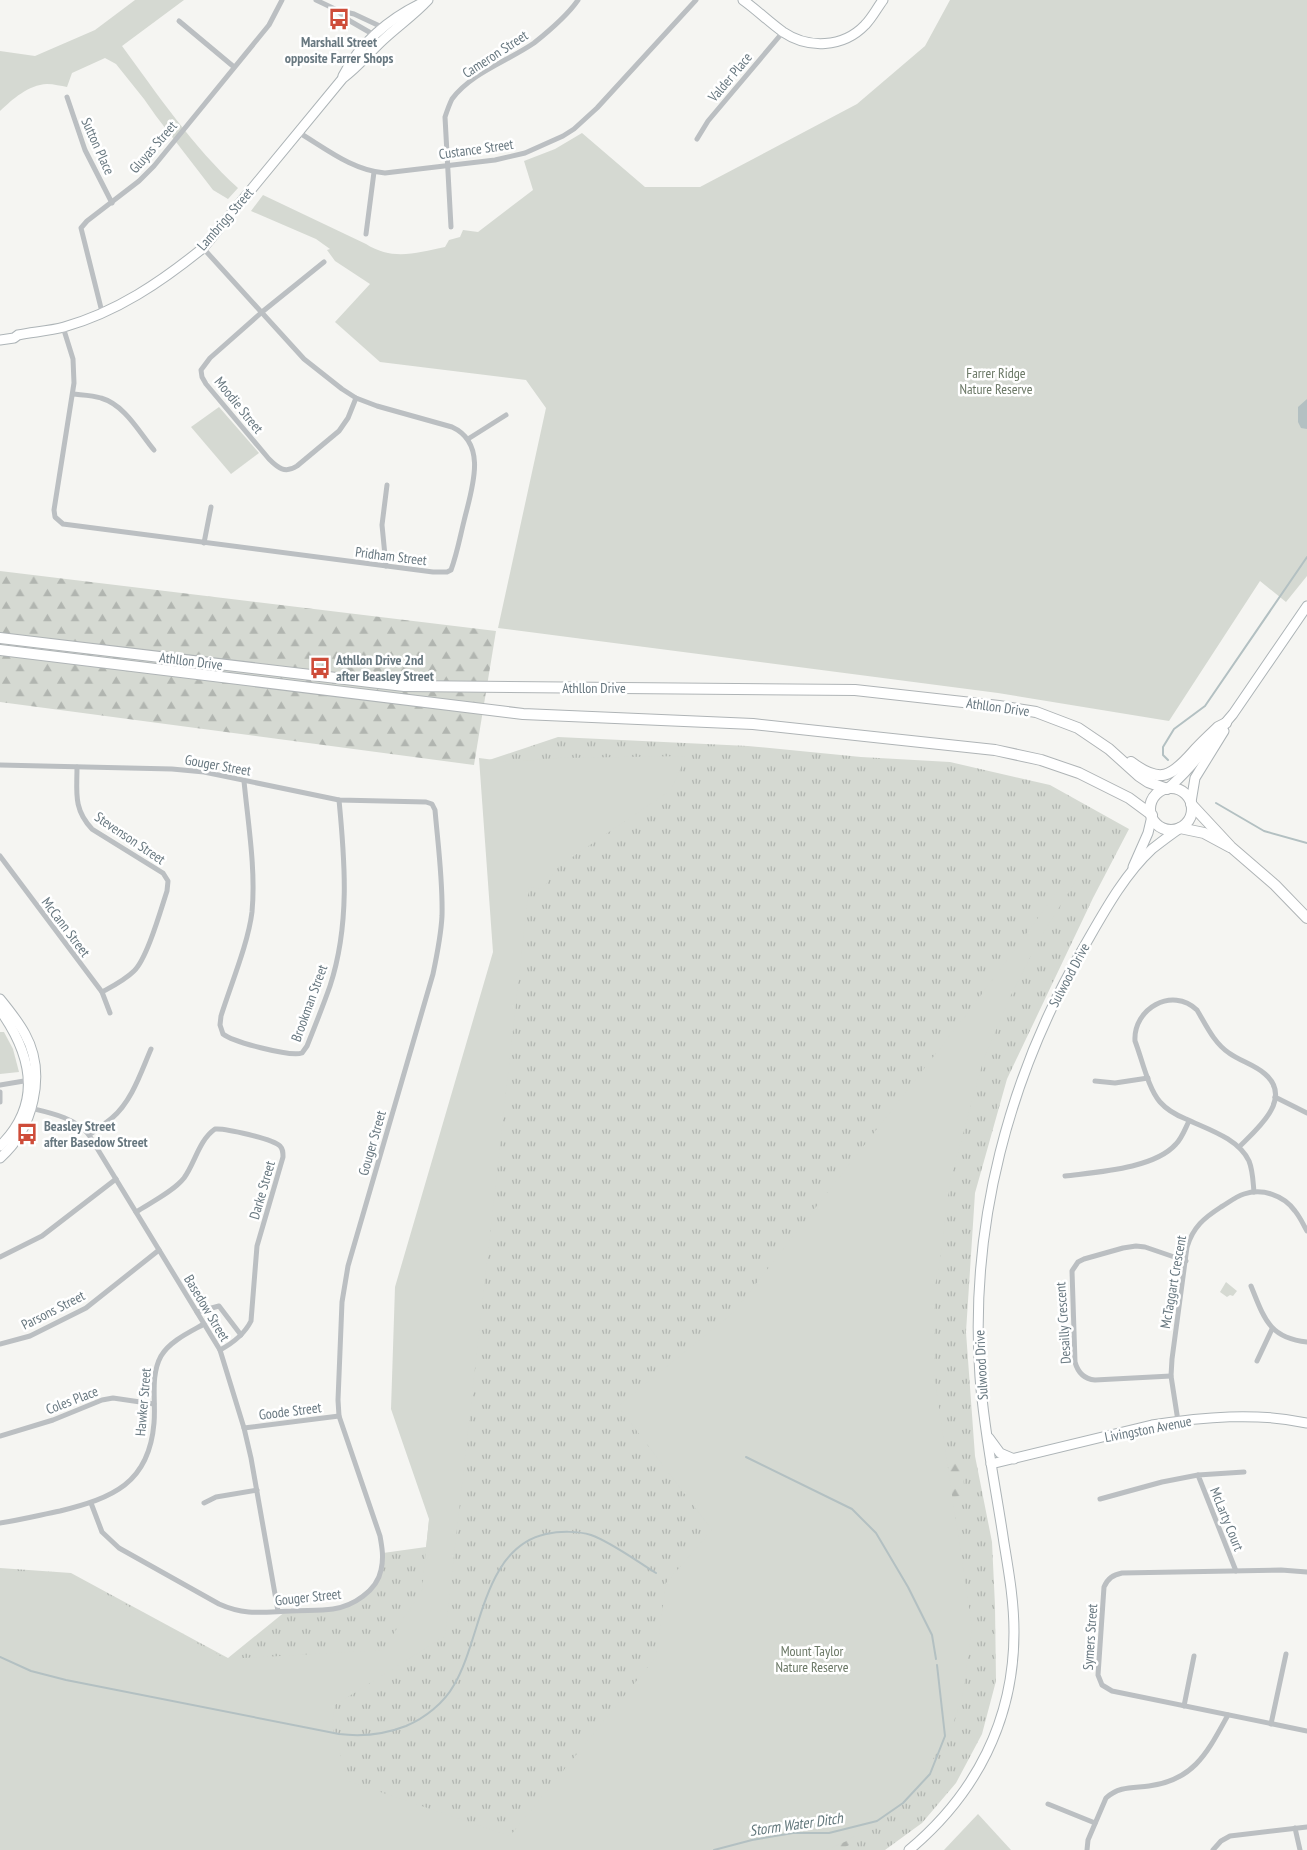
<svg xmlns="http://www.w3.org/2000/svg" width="1307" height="1850" font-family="'PT Sans Narrow',sans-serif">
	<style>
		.grass { fill: url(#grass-tufts) }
		.forest { fill: url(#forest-firs) }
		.park { fill: #d5d9d2 }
		.water { fill: #b3c0c2 }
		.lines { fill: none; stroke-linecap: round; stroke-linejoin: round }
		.stream { stroke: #b3c0c2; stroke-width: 2 }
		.secondary-casing { stroke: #adb4b7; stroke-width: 11 }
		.primary-casing { stroke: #afb4b6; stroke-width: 12 }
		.street { stroke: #bbbfc2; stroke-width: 5 }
		.secondary { stroke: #fff; stroke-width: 9 }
		.primary { stroke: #fff; stroke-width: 10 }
		.labels { text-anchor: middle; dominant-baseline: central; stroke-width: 5; stroke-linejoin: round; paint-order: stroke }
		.poi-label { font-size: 14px; font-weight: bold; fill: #687880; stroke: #fff; text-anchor: start }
		.street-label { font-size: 14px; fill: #687880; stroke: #fff }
		.park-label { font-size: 14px; fill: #6b7866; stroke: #fff }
		.water-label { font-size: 15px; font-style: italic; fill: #63787c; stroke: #fff }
	</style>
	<defs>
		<pattern id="grass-tufts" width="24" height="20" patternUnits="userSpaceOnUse" patternTransform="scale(1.25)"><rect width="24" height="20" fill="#d5d9d2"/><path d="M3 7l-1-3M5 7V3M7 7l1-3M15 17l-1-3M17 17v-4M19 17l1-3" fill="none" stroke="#b1b5b0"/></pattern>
		<pattern id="forest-firs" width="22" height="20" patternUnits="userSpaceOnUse" patternTransform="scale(1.25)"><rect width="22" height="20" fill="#d5d9d2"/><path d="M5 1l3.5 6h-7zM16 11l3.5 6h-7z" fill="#b1b5b0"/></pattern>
	</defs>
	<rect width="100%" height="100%" fill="#f5f5f2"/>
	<!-- grass -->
	<path class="grass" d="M 558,737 L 748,746 L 861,757 L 950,762 L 1050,785 L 1129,829 L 1093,898 L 1007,1079 L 975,1193 L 966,1332 L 975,1456 L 992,1542 L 995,1606 L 996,1681 L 982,1734 L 956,1783 L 922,1823 L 885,1850 L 0,1850 L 0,1568 L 71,1573 L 228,1658 L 286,1611 L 333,1609 L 348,1605 L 372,1586 L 381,1572 L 383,1553 L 426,1547 L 494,951 L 480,763 Z"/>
	<!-- forest -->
	<g class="forest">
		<path d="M 0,571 L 496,631 L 474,765 L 0,702 Z"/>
		<path d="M 955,1461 L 963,1475 L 965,1495 L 929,1502 L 941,1476 Z"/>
		<path d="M 874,1833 L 839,1850 L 783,1850 Z"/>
	</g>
	<!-- park -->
	<g class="park">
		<path d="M 135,0 L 184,0 L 122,46 C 158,95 193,147 238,188 L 228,199 L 213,190 L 156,116 L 144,99 L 116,64 L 105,58 L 72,73 L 67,87 C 61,86 54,84 47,84 C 28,85 13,99 0,111 L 0,51 L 35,56 L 95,30 Z"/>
		<path d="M 950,0 L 1307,0 L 1307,576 L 1286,602 L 1260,581 L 1169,721 L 998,693 L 498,628 L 546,408 L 526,380 L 380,362 L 335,322 L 370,284 L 335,261 L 327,250 L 330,249 L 316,239 L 251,211 L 263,195 L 366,244 C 393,261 416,253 445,247 L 449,240 L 460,237 L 463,230 L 478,232 L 533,190 L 524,161 L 555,149 L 582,133 L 645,187 L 700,187 L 857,104 L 925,46 Z"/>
		<path d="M 219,407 L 259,453 L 231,474 L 191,427 Z"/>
		<path d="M 686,756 L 671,790 L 559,866 L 543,889 L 529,887 L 445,1636 L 335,1705 L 332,1726 L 348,1781 L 510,1836 L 656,1657 L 666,1583 L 712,1530 L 618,1406 L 734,1312 L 973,1006 L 1057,892 L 1079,865 L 1083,869 L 1039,940 L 1010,997 L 983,1061 L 950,1182 L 938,1275 L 934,1287 L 934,1375 L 972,1628 L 962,1698 L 953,1724 L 925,1773 L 896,1806 L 849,1840 L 826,1850 L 0,1850 L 0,1570 L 71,1575 L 226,1659 L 383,1650 L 422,1590 L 429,1519 L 391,1409 L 395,1287 L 493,952 L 479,758 L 511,762 L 557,758 Z"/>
		<path d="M 4,1032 L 13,1049 L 19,1072 L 0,1074 L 0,1032 Z"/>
		<path d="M 1226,1282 L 1237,1291 L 1233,1296 L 1230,1295 L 1227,1297 L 1220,1292 Z"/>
		<path d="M 978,1814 L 1011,1850 L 944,1850 Z"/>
	</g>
	<!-- water -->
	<path class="water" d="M 1307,399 L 1307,429 L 1301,428 L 1298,422 L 1298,407 Z"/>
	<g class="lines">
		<!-- stream -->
		<g class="stream">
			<path d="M 1168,760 L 1163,755 L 1163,747 L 1174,729 L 1205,706 L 1307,557"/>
			<path d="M 1216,803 L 1264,831 L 1307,843"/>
			<path d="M 746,1457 L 852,1509 L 876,1533 L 908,1587 L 932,1635 L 936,1659"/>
			<path d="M 0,1657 L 31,1671 L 66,1680 L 339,1734 C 363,1737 383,1735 406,1726 C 425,1718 444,1703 454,1685 C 482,1638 482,1548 546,1534 C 560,1531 578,1531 591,1535 C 611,1542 638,1562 656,1573"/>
			<path d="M 714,1850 L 752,1840 L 793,1833 L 829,1833 L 877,1821 L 903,1803 L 930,1774 L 945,1736 L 937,1665"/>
		</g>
		<!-- secondary casing -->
		<g class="secondary-casing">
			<g id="secondary">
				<path d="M 743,0 C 757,10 769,22 783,32 C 808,49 843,48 865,25 C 872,18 877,8 883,0"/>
				<path d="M 343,76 C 359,44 390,18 422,3"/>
				<path d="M 0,340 L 14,338 L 18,335 C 33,332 49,331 64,327 C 117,312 161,282 203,248 L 343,78 C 358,67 369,53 383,40 C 398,26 414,15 428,0"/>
				<path d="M 1167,789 C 1193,768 1211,739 1233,714 L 1307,606"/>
				<path d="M 1191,802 L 1195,778 L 1224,731"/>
				<path d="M 1133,867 L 1148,833 L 1152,816"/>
				<path d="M 0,999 C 9,1010 18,1021 25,1034 C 47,1074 33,1129 0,1158"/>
				<path d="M 0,1010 C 32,1055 43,1104 0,1146"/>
				<path d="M 989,1438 L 1000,1453 L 1014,1459"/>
				<path d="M 991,1464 L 1152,1425 C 1203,1417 1256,1412 1307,1423"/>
				<path d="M 909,1850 C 976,1794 1014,1720 1014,1632 C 1014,1602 1009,1573 1004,1543 C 996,1488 984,1433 980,1377 C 969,1226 1009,1075 1085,945 C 1104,912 1124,875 1152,849 C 1161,842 1170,835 1179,829"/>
			</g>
		</g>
		<!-- primary casing -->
		<g class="primary-casing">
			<g id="primary">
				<path d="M 0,638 L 404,686 L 855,690 L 999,706 L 1036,712 L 1078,728 L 1109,749 L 1139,776 L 1148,782 L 1167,789"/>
				<path d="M 0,650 L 523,714 L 753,724 L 995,750 L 1041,760 L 1079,773 L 1129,798 L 1152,815"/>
				<path d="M 1131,762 C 1160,784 1171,777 1193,752 C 1201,743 1210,735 1218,727 L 1226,723"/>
				<circle cx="1171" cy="809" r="21"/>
				<path d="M 1191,804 L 1231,847 L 1275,885 L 1307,918"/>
				<path d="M 1180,828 L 1204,833 L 1230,847"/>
			</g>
		</g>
		<!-- street -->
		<g class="street">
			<path d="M 316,0 L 337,10 L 354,14 L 384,28"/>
			<path d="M 339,12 L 350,21 L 376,36"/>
			<path d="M 179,21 L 234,67"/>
			<path d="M 67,97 L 85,150 L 112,203"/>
			<path d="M 298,132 C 325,148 353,171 385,173 L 495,160 L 525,153 L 563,136 L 574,129 L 597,108 L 696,0"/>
			<path d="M 697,139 L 708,121 L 783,32"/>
			<path d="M 451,227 L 445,117 C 447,111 449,105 452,99 C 471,73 508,61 534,43 C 549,31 567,16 578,0"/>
			<path d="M 366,234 L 374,172"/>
			<path d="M 324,262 L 262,312 L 210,358 L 201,370 L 202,377 L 206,384 L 269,459 C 278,468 285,474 297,466 L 339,431 L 348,418 L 356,398"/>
			<path d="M 102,312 L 81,228 L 87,221 L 139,181 L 154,166 L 269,25 L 282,0"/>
			<path d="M 63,327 L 73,359 L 74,383 L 54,510 L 55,517 L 63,524 L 433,572 L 447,572 L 451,570 C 457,554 460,537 464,521 C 471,491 489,444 452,427 L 377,406 L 356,398 L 342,389 L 304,359 L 203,248"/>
			<path d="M 73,394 C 82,395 92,395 101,398 C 125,405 139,432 154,450"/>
			<path d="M 468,439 L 506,415"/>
			<path d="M 204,543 L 211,507"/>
			<path d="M 386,566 L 382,525 L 387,485"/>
			<path d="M 0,765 L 172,769 L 204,772 L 339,800 L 426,802 L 432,804 L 435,810 C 438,845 443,881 442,916 C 441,935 437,955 433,974 L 348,1266 L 342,1302 L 338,1400 L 339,1416 L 380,1536 C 382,1547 384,1558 381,1570 C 377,1591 353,1606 333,1609 C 319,1611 305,1610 291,1611 C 263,1612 246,1616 219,1604 L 119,1548 L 102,1532 L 91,1503"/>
			<path d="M 77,767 C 77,792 73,809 92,829 L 163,873 L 168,881 L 167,891 C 161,909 147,959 134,971 C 125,980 113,986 102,992"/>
			<path d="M 244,781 C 248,823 256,870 252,912 C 248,944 231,984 221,1016 L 220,1025 L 223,1034 C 233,1042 290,1057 302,1053 L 307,1046 C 315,1026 323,1006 330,986 C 350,925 345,862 339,800"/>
			<path d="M 0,856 L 102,992 L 110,1013"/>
			<path d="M 1095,1081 L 1115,1083 L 1148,1078"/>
			<path d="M 0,1085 L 30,1080"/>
			<path d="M 0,1092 L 0,1102"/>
			<path d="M 1275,1097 L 1307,1113"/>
			<path d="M 30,1108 C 51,1113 76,1118 89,1135 L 220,1350 L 244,1428 L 251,1458 L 278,1611"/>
			<path d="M 89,1135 C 97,1129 105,1124 112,1118 C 132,1101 141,1072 151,1049"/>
			<path d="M 1239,1147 C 1256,1130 1294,1099 1265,1074 C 1255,1065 1240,1061 1229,1053 C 1214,1043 1206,1025 1197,1010 C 1172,986 1133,1009 1135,1041 C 1142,1059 1148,1088 1160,1102 C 1167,1110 1176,1115 1186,1119 C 1207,1129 1238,1138 1249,1161 C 1253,1171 1253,1182 1254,1192"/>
			<path d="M 1065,1176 C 1096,1172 1154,1169 1176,1144 C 1182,1138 1185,1129 1189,1121"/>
			<path d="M 136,1212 C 150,1203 174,1191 184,1178 C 195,1163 199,1140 215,1129 C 225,1128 273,1139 280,1146 C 283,1149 283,1152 283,1157 L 257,1246 L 251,1321 C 244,1335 233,1343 220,1350"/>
			<path d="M 0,1257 L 42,1236 L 116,1179"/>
			<path d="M 1251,1286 C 1264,1318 1269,1338 1307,1342"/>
			<path d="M 197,1312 L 219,1306 L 241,1335"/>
			<path d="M 0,1344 L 30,1336 L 86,1308 L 159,1250"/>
			<path d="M 1257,1361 L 1272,1329"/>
			<path d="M 1171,1376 L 1095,1380 C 1084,1379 1078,1373 1075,1362 L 1072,1271 L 1078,1262 L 1084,1259 L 1123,1248 L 1136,1246 L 1145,1247 L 1186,1261"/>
			<path d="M 1178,1421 L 1171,1376 L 1172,1359 L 1187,1247 C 1193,1227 1204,1218 1221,1207 C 1228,1203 1235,1197 1244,1194 C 1262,1188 1284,1195 1295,1211 C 1300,1217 1303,1224 1307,1231"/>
			<path d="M 244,1428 L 339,1416"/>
			<path d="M 0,1436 L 53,1420 L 102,1400 L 113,1398 L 154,1404"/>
			<path d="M 1100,1499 L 1162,1482 L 1198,1475"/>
			<path d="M 204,1503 L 216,1497 L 257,1490"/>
			<path d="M 0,1523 C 20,1520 40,1515 60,1511 C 112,1498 149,1484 154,1423 C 156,1401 150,1376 161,1356 C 170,1341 190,1332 204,1324"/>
			<path d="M 1236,1571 L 1198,1475 L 1244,1472"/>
			<path d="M 1307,1572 L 1281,1570 L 1122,1573 C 1113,1575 1108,1578 1104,1587 L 1098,1675 L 1102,1685 L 1112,1691 L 1307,1731"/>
			<path d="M 1184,1706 L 1194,1656"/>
			<path d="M 1271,1724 L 1286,1654"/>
			<path d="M 1048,1804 L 1095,1823"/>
			<path d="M 1295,1828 L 1300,1850"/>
			<path d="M 1087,1850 L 1088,1840 L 1106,1798 C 1119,1786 1133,1788 1149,1786 C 1195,1780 1208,1751 1228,1715"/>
			<path d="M 1213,1850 L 1221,1841 L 1230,1836 L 1307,1827"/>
		</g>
		<!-- secondary -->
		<use href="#secondary" class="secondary"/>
		<!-- primary -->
		<use href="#primary" class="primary"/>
	</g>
	<!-- icons -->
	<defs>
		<g id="bus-bare" transform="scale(1.725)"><path d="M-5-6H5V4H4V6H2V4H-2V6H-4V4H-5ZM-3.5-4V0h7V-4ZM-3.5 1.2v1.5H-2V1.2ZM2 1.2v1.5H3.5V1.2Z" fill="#ce4c39" stroke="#fff" stroke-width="2.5" paint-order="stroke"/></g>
	</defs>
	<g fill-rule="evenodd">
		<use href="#bus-bare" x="339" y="19"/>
		<use href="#bus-bare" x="320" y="668"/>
		<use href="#bus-bare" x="27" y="1134"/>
	</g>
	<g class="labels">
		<!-- poi labels -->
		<g class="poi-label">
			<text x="339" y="42" text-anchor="middle">Marshall Street<tspan x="339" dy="16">opposite Farrer Shops</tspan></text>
			<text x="336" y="660">Athllon Drive 2nd<tspan x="336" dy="16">after Beasley Street</tspan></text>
			<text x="44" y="1126">Beasley Street<tspan x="44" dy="16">after Basedow Street</tspan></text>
		</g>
		<!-- street labels -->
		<g class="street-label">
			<text transform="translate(495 54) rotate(-33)">Cameron Street</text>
			<text transform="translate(730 77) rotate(-50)">Valder Place</text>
			<text transform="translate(98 146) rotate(66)">Sutton Place</text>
			<text transform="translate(153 147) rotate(-49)">Gluyas Street</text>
			<text transform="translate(476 149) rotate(-8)">Custance Street</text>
			<text transform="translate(225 219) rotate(-49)">Lambrigg Street</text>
			<text transform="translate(239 405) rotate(51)">Moodie Street</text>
			<text transform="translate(391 556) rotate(7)">Pridham Street</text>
			<text transform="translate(191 661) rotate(7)">Athllon Drive</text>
			<text x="594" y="688">Athllon Drive</text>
			<text transform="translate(998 707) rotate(8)">Athllon Drive</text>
			<text transform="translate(218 765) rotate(10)">Gouger Street</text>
			<text transform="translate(130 838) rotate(34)">Stevenson Street</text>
			<text transform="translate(66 927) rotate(53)">McCann Street</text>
			<text transform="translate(1069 975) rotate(-62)">Sulwood Drive</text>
			<text transform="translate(309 1003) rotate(-70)">Brookman Street</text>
			<text transform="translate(372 1143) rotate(-74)">Gouger Street</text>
			<text transform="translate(262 1190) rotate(-74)">Darke Street</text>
			<text transform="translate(1173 1282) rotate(-80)">McTaggart Crescent</text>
			<text transform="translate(207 1308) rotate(59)">Basedow Street</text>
			<text transform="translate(53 1310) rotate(-27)">Parsons Street</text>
			<text transform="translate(1063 1323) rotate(-94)">Desailly Crescent</text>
			<text transform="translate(981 1365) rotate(-93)">Sulwood Drive</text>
			<text transform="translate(72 1400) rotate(-21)">Coles Place</text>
			<text transform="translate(143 1402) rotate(-85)">Hawker Street</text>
			<text transform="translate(290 1411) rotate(-7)">Goode Street</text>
			<text transform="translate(1148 1429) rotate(-11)">Livingston Avenue</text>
			<text transform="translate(1227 1519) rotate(68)">McLarty Court</text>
			<text transform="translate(308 1597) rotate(-6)">Gouger Street</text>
			<text transform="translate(1090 1637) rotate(-86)">Symers Street</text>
		</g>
		<!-- park labels -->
		<g class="park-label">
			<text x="996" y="373">Farrer Ridge<tspan x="996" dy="16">Nature Reserve</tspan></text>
			<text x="812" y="1651">Mount Taylor<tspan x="812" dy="16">Nature Reserve</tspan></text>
		</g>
		<!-- water labels -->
		<g class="water-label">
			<text transform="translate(796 1824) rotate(-8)">Storm Water Ditch</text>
		</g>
	</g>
</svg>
